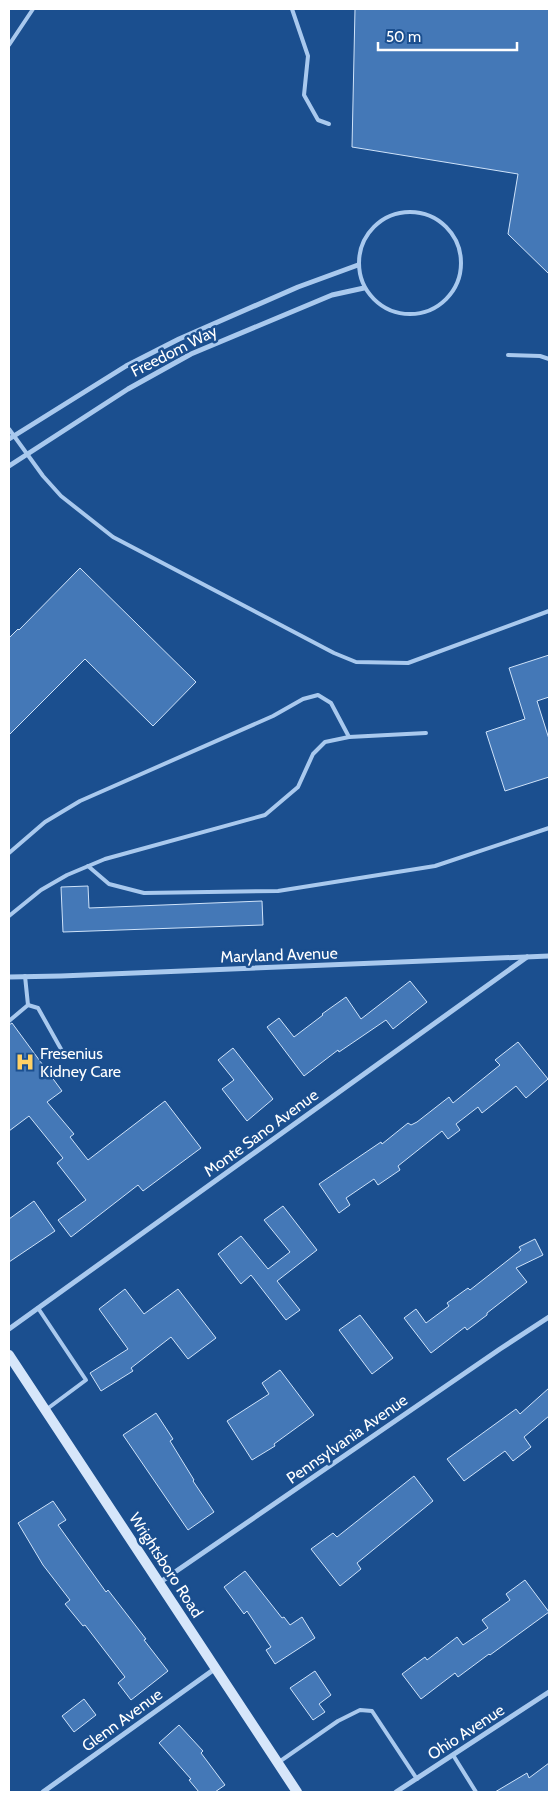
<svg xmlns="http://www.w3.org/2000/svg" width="558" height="1801" font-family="Cabin,sans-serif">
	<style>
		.building { fill: #4478b7; stroke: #cfe3fa }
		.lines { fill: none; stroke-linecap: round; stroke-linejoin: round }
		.service { stroke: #a9c9ee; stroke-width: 4 }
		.minor { stroke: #a9c9ee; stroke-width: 5 }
		.secondary { stroke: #d6e6fa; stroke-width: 10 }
		.labels { text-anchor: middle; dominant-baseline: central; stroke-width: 5; stroke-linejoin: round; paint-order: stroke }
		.street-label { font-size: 16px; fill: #fff; stroke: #1b4f8f }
		.poi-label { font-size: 16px; fill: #fff; stroke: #1b4f8f; text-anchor: start }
	</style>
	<rect width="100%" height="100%" fill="#1b4f8f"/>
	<!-- building -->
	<g class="building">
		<path d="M 355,9 L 549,9 L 549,274 L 508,234 L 518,174 L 352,147 Z"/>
		<path d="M 80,568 L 196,682 L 153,726 L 85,659 L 9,735 L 9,638 L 18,629 L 19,630 Z"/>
		<path d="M 549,655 L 549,697 L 537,701 L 549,739 L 549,777 L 505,791 L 486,732 L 525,719 L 509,668 Z"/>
		<path d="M 88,886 L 89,908 L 262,901 L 263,925 L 63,932 L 61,887 Z"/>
		<path d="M 410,981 L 427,1002 L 393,1029 L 386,1020 L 339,1052 L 338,1050 L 304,1076 L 267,1027 L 279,1018 L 294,1037 L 323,1015 L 322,1014 L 346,997 L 361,1019 Z"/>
		<path d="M 12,1023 L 62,1091 L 47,1102 L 74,1134 L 70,1137 L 88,1160 L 165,1101 L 201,1148 L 143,1191 L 138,1185 L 71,1237 L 58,1220 L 86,1200 L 57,1163 L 63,1158 L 29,1116 L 9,1131 L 9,1025 Z"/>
		<path d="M 518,1042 L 548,1079 L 526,1098 L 516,1086 L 482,1113 L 478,1107 L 456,1124 L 460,1130 L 448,1139 L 442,1131 L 398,1166 L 400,1170 L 378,1185 L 374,1179 L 346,1198 L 350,1205 L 339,1213 L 319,1184 L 381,1142 L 382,1144 L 408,1123 L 411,1125 L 417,1122 L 449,1097 L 453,1103 L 500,1065 L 495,1060 Z"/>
		<path d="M 233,1048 L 273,1099 L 247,1121 L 222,1089 L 234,1080 L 218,1060 Z"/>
		<path d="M 34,1201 L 55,1231 L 9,1262 L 9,1219 Z"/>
		<path d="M 283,1206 L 317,1250 L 277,1281 L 300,1310 L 286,1320 L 251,1275 L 241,1284 L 218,1254 L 241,1236 L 268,1269 L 290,1252 L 264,1220 Z"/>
		<path d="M 535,1239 L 543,1255 L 516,1268 L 527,1282 L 487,1313 L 487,1315 L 467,1330 L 465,1327 L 431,1353 L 404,1318 L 416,1309 L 426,1323 L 449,1306 L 447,1303 L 468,1288 L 470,1290 L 521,1250 L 519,1247 Z"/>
		<path d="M 125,1289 L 144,1314 L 178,1289 L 216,1338 L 188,1359 L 171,1337 L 131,1368 L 133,1371 L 101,1391 L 90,1373 L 128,1349 L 99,1309 Z"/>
		<path d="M 360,1315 L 393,1358 L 372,1374 L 339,1330 Z"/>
		<path d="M 280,1370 L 314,1415 L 274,1444 L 275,1446 L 252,1460 L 227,1421 L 269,1394 L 262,1383 Z"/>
		<path d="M 549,1388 L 549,1416 L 524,1437 L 531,1447 L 513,1461 L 505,1451 L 464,1481 L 447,1459 L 516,1409 L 520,1414 Z"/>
		<path d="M 156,1413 L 173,1439 L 170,1441 L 194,1480 L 193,1481 L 214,1512 L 188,1530 L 123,1435 Z"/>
		<path d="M 414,1476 L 433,1501 L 357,1563 L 361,1569 L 340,1586 L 311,1549 L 333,1533 L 337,1537 Z"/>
		<path d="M 53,1501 L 66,1520 L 58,1525 L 106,1592 L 108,1590 L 146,1639 L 144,1640 L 168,1671 L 131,1700 L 118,1683 L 125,1677 L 85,1625 L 83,1626 L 65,1604 L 70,1600 L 43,1565 L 18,1523 Z"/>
		<path d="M 245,1571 L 282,1618 L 284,1617 L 290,1625 L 302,1617 L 315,1638 L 275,1664 L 266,1650 L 271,1647 L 247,1611 L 244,1614 L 224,1587 Z"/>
		<path d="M 525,1580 L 549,1612 L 490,1655 L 489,1654 L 458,1677 L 455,1673 L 421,1699 L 402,1674 L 425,1657 L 427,1660 L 457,1637 L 463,1645 L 488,1628 L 482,1620 L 510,1600 L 506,1594 Z"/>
		<path d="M 315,1671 L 331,1695 L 319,1704 L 325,1712 L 313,1720 L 290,1688 Z"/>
		<path d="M 84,1699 L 96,1715 L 74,1732 L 62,1716 Z"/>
		<path d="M 179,1725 L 203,1751 L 201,1753 L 225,1785 L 215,1792 L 199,1792 L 189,1780 L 191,1779 L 159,1743 Z"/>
		<path d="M 549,1763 L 549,1792 L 495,1792 L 527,1773 L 529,1778 Z"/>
	</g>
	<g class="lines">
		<!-- service -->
		<g class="service">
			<path d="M 292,9 L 308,56 L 304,95 L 318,120 L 329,124"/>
			<path d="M 9,45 L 33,9"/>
			<circle cx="410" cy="263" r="51"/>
			<path d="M 508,355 L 540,356 L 549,359"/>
			<path d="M 9,429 L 43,476 L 61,496 L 113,537 L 334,653 L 356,662 L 408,663 L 549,611"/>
			<path d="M 9,853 L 45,822 L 80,801 L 273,716 L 303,699 L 318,695 L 331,703 L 349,737"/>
			<path d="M 88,866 L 109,884 L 144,893 L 278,891 L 435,866 L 549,828"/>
			<path d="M 9,916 L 41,890 L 67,875 L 105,859 L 265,815 L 298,787 L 313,754 L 325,742 L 349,737 L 426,733"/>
			<path d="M 28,1005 L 38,1008 L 66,1058"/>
			<path d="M 9,1021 L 28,1005 L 25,976"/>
			<path d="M 38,1308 L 86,1380 L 47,1409"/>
			<path d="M 453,1755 L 476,1792"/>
			<path d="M 279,1762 L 338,1721 L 360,1710 L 372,1711 L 417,1779"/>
		</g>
		<!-- minor -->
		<g class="minor">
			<path d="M 9,439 L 126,366 L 179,339 L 298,287 L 358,265"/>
			<path d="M 9,466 L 128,389 L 191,354 L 332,295 L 364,288"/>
			<path d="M 9,977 L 61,976 L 549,956"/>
			<path d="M 9,1329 L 527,957"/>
			<path d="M 159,1583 L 500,1349 L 549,1317"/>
			<path d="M 43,1792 L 216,1668"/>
			<path d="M 396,1792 L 549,1692"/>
		</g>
		<!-- secondary -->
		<path class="secondary" d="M 9,1355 L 297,1792"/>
	</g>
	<!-- icons -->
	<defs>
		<g id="hospital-bare" transform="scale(1.5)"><path d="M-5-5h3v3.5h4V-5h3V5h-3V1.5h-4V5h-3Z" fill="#ffd166" stroke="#1b4f8f" stroke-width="2.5" paint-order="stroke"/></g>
	</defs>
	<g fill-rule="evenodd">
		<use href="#hospital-bare" x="25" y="1062"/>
	</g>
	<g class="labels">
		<!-- street labels -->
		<g class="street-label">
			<text transform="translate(174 351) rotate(-27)">Freedom Way</text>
			<text transform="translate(279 955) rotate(-2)">Maryland Avenue</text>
			<text transform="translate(261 1133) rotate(-36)">Monte Sano Avenue</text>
			<text transform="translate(347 1439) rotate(-35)">Pennsylvania Avenue</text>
			<text transform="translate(166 1565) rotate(57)">Wrightsboro Road</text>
			<text transform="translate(122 1720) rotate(-36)">Glenn Avenue</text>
			<text transform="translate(466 1732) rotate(-33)">Ohio Avenue</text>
		</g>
		<!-- poi labels -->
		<g class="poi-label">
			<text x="40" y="1053">Fresenius<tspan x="40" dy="18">Kidney Care</tspan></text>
		</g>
	</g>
	<!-- border -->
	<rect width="558" height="1801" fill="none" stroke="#ffffff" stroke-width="20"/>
	<!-- scale -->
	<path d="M378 42v8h139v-8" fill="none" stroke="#ffffff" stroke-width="2.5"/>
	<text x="386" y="42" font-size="15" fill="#ffffff" stroke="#1b4f8f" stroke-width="4" paint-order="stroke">50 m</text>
</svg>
